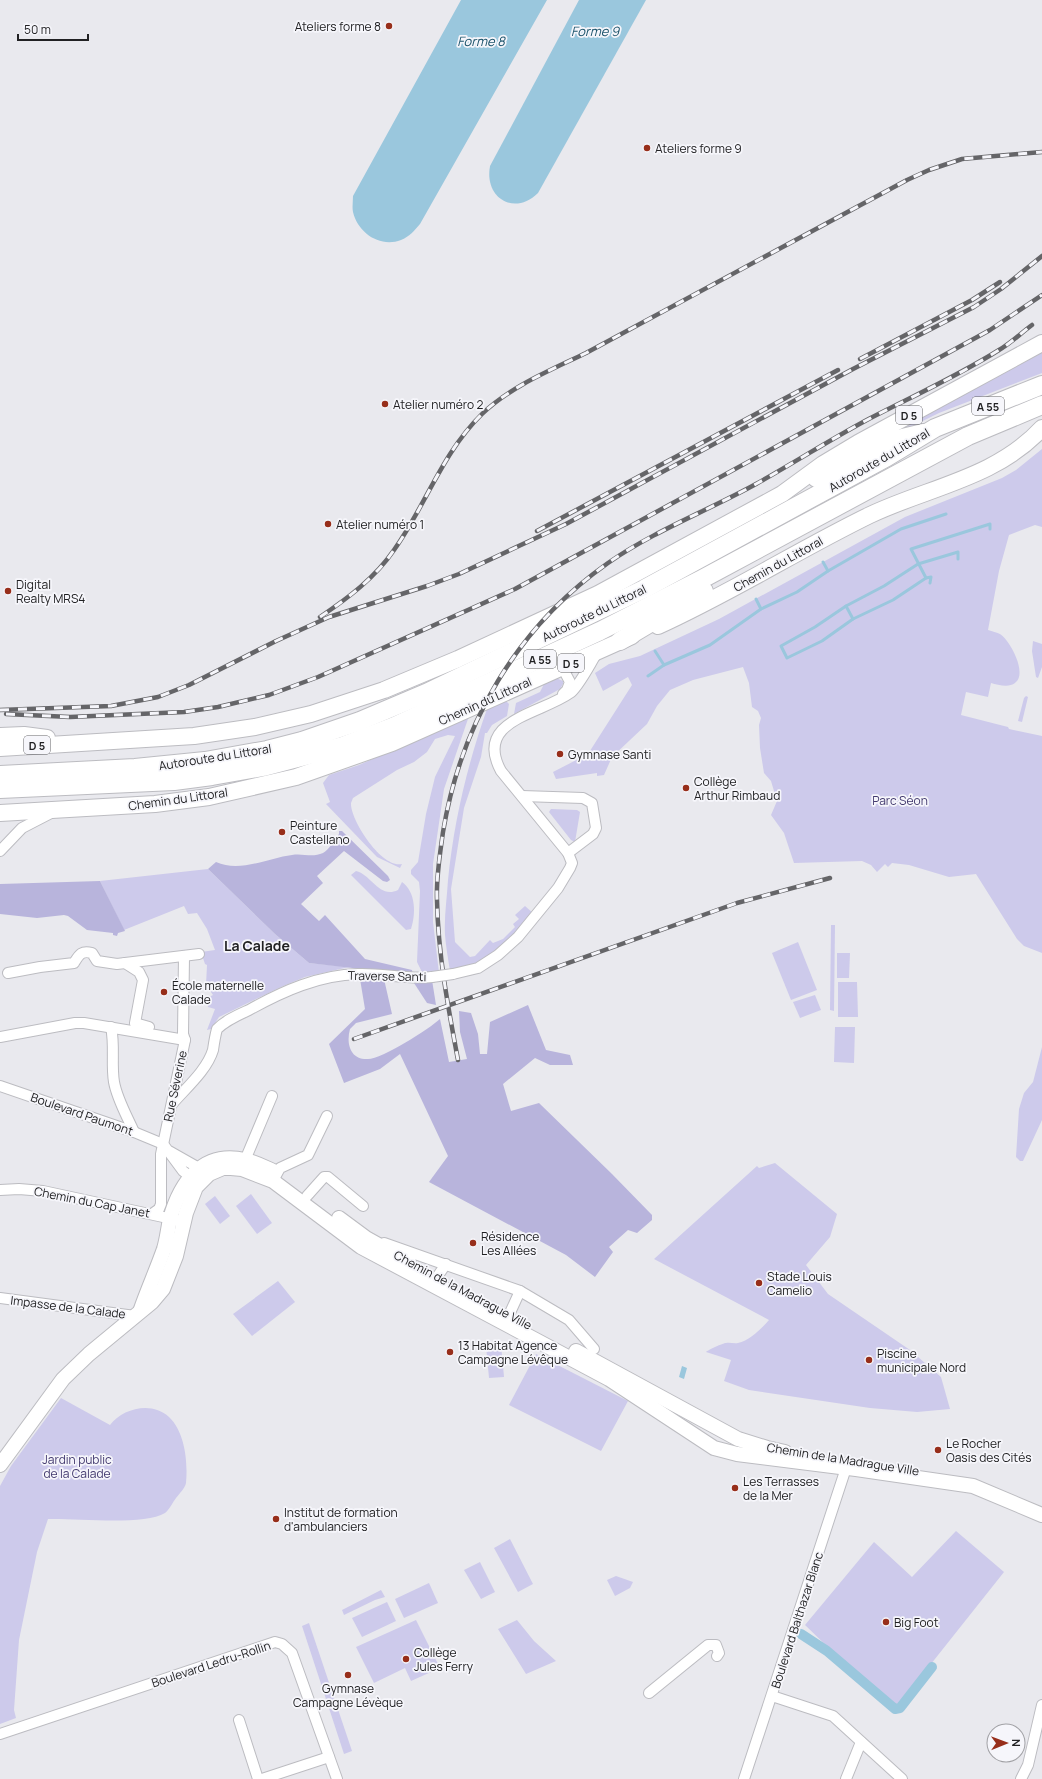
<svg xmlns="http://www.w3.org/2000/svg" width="1042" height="1779" font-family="Manrope,sans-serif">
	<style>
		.green { fill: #cdcaeb }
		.forest { fill: #b8b4dc }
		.water { fill: #9ac7dd }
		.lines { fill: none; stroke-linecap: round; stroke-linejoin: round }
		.stream { stroke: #9ac7dd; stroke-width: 3 }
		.canal { stroke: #9ac7dd; stroke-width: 10 }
		.street-casing { stroke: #bcbcc1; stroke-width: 12 }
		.secondary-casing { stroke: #bcbcc1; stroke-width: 16 }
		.primary-casing { stroke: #bcbcc1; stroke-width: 18 }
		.highway-casing { stroke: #bcbcc1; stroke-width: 20 }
		.street { stroke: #fff; stroke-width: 10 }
		.secondary { stroke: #fff; stroke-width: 14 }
		.primary { stroke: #fff; stroke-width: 16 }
		.highway { stroke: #fff; stroke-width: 18 }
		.rail-casing { stroke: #656568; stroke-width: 4.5 }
		.rail { stroke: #f6f6fb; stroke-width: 3; stroke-dasharray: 9; stroke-linecap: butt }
		.street-bridge-casing { stroke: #bcbcc1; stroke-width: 12; stroke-linecap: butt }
		.street-bridge { stroke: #fff; stroke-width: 10 }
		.poi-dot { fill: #972e1a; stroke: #f6f6fb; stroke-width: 1.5 }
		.labels { text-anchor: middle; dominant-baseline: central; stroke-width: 3.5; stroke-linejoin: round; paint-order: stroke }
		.shield { fill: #f6f6fb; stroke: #616164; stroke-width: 1 }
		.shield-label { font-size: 11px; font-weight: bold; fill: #212123 }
		.poi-label { font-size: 12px; fill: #212123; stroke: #f6f6fb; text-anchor: start }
		.street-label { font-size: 12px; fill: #212123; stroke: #f6f6fb }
		.park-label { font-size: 12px; fill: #433a6f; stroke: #f6f6fb }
		.water-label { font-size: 13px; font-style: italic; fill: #1b536b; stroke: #f6f6fb }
		.quarter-label { font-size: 14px; font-weight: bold; fill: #212123; stroke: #f6f6fb }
	</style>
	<rect width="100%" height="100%" fill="#e9e9ee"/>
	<!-- green -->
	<g class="green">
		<path d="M 1042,351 L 1042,373 L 939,413 L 823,470 Z"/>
		<path d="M 1042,449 L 1042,527 L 1035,525 L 1009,535 L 999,571 L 988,630 C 991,631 996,632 1000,634 C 1010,640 1028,674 1015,683 C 1009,688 998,685 991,683 L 988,697 L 966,692 L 961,715 L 1008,727 L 1009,729 L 1042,736 L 1042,953 L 1024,946 L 1017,939 L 976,874 L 949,877 L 909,865 L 892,863 L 888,867 L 885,864 L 877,872 L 871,865 L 862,861 L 794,863 L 784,833 L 771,815 L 777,801 L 771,781 L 764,773 L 760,748 L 759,725 L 761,718 L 758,711 L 752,707 L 749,683 L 743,667 L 693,680 L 670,690 L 657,706 L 647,724 L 612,757 L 604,775 L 597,776 L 597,773 L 556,779 L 553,772 L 588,754 L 632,685 L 628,677 L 603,691 L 595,673 L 609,664 L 640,656 L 719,619 L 905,517 L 1002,478 L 1016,470 Z"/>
		<path d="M 1033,641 L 1042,644 L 1042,667 L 1038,678 L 1036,677 L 1032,651 Z"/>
		<path d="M 556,678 L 563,681 L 563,684 L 560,689 L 514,714 L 516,703 L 540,692 L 544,684 Z"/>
		<path d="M 1026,696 L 1028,697 L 1022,722 L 1018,721 L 1024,698 Z"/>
		<path d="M 505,700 L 509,704 L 507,716 L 492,725 L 487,733 L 485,733 L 481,757 L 464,808 L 451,889 L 455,942 L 470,957 L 475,956 L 490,940 L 493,943 L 503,939 L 515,927 L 513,924 L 519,919 L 515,915 L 525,906 L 534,914 L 516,935 L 480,963 L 450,971 C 448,959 446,947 445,935 C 444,917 447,898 448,880 C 454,821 467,766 487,709 Z"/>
		<path d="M 469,716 L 444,789 L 433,864 L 433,922 L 439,973 L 428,974 L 422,972 L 417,962 L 420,891 L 419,882 L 411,874 L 411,870 L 418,862 L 426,814 L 435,777 L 455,736 L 448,735 L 435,739 L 427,752 L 414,762 L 397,770 L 353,798 L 351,803 C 350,820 382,869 402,864 L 400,868 L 377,857 L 326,804 L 330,802 L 323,783 L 329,775 L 359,765 Z"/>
		<path d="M 551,809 L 577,810 L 580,812 L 575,842 L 571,840 L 549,812 Z"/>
		<path d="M 208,869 L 275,934 L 309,963 L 349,967 L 305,977 L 281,987 L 219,1017 L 211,1029 L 207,1030 L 215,1009 L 208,1007 L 207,1002 L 209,997 L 213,995 L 206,985 L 207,965 L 205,964 L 201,952 L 215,950 L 207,929 L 197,913 L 188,914 L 184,906 L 124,930 L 100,881 Z"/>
		<path d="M 356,871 C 372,875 379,899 398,890 L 402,882 C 416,892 416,914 411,929 L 406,930 L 351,875 Z"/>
		<path d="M 831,925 L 835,925 L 834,1011 L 830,1010 Z"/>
		<path d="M 798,942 L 817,990 L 791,1000 L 772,953 Z"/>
		<path d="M 837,953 L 850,953 L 849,978 L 837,978 Z"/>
		<path d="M 838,982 L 857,982 L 858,1017 L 838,1017 Z"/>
		<path d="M 815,995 L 821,1010 L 800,1018 L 793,1002 Z"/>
		<path d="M 835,1027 L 855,1027 L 854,1063 L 834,1062 Z"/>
		<path d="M 1042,1047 L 1042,1120 L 1023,1161 L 1020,1161 L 1016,1157 L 1019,1109 L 1024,1093 L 1033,1082 Z"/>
		<path d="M 775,1163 L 837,1214 L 830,1237 L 806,1265 L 828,1294 L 910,1350 L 941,1377 L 950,1409 L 917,1412 L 870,1408 L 749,1390 L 724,1381 L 731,1360 L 706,1352 C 708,1350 723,1343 726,1343 C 730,1342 734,1344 738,1343 C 750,1340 761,1329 769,1320 L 654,1259 L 757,1166 L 759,1168 Z"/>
		<path d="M 251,1194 L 272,1223 L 257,1234 L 236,1206 Z"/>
		<path d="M 215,1196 L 230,1216 L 220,1224 L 205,1204 Z"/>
		<path d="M 278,1281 L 295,1302 L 252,1336 L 233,1314 Z"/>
		<path d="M 501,1345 L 504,1377 L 489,1378 L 486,1346 Z"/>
		<path d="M 536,1354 L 628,1401 L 601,1451 L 509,1405 Z"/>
		<path d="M 61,1398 L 110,1425 C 123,1408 152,1401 169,1417 C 185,1432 188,1462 186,1483 C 185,1488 179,1494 176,1498 C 173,1502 169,1510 165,1513 C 144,1526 75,1518 48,1519 L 37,1552 L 19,1640 L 14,1710 L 16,1718 L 0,1724 L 0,1486 L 11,1466 Z"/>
		<path d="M 956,1531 L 1004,1572 L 896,1708 L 863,1681 L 805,1625 L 874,1542 L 912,1577 Z"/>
		<path d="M 510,1539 L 533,1584 L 518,1592 L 494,1548 Z"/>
		<path d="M 480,1562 L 495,1592 L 481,1599 L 464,1570 Z"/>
		<path d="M 616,1576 L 633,1582 L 630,1588 L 615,1596 L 607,1580 Z"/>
		<path d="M 429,1583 L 438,1603 L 404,1618 L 395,1599 Z"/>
		<path d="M 381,1590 L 385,1597 L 375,1600 L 344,1615 L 342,1610 Z"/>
		<path d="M 387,1602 L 396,1621 L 362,1637 L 352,1618 Z"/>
		<path d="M 416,1620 L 440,1668 L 411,1681 L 405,1668 L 374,1683 L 356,1647 Z"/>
		<path d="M 517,1620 L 534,1641 L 556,1661 L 526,1674 L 498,1629 Z"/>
		<path d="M 309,1623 L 352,1751 L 344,1754 L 302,1626 Z"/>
	</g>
	<!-- forest -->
	<g class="forest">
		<path d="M 339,831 L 342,831 L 388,876 L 390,880 L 387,882 L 383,881 L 344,851 L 317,876 L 323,883 L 301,904 L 319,921 L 325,915 L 365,959 L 412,970 L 413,975 L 309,963 L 275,934 L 208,869 L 216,862 C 240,873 268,858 292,855 C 303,853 312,858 323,853 C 329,850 335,839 339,834 Z"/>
		<path d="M 100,881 L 125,931 L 118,933 L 117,936 L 113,935 L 113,933 L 87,930 L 68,916 L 64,915 L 37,918 L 0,914 L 0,884 Z"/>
		<path d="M 360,979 L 384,979 L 392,1014 L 356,1023 L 350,1029 C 346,1043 350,1060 368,1059 C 382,1059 429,1029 440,1019 L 449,1062 L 467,1059 L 460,1032 L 459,1011 L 471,1013 L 478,1034 L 480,1054 L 487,1054 L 490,1022 L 528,1005 L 546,1050 L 570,1055 L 573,1065 L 550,1065 L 535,1058 L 503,1084 L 511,1111 L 539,1103 L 612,1174 L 652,1215 L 652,1220 L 637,1233 L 628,1230 L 609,1247 L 613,1252 L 595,1277 L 566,1255 L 429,1182 L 448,1156 L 400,1054 L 380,1069 L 344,1083 L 329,1044 L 365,1009 Z"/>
		<path d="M 432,980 L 436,1005 L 427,1003 L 414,983 Z"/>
	</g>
	<!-- water -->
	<g class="water">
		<path d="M 461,0 L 547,0 L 420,224 C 415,230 409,237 401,240 C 380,248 358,233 353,212 C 352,207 353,201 353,196 Z"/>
		<path d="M 579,0 L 646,0 L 538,193 C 515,216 484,199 490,166 Z"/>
		<path d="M 682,1366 L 687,1368 L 684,1379 L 679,1377 Z"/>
	</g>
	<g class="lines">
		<!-- stream -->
		<g class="stream">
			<path d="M 823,562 L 828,571"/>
			<path d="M 926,578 L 911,549 L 990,524 L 990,529"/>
			<path d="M 930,583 L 931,577 L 926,578 L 893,600 L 853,619 L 822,641 L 787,658 L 781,646 L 815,627 L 846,606 L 884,586 L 918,564 L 958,552 L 958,559"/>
			<path d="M 756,599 L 761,609"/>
			<path d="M 846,606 L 853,619"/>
			<path d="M 655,651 L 664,665"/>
			<path d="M 648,676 L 664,665 L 710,645 L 761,609 L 797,592 L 828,571 L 901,529 L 946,514"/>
		</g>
		<!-- canal -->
		<path class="canal" d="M 801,1634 L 827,1651 L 895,1709 L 900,1708 L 932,1667"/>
		<!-- street casing -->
		<g class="street-casing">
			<g id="street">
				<path d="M 562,667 L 570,682 L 567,690 L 563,694"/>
				<path d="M 522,796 L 583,798 L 592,803 L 596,828 L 593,834 L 568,853"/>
				<path d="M 0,851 L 22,828 L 51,813"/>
				<path d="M 125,963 L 139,972 L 143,980 L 135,1023 L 149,1027"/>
				<path d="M 8,973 L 40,967 L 74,963 C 79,955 81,950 92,953 L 97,961 L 117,964 L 199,954"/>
				<path d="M 453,974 L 478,968 L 498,955 L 518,937 L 558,888 L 570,868 L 572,863 L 568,853 L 501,771 C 473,720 541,714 570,693 C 578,688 591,662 597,653"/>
				<path d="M 111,1027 C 115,1045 111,1064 114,1082 C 117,1099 127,1116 134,1132"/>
				<path d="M 0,1037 L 75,1023 L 84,1023 L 185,1040"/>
				<path d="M 0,1086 L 134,1132 L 163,1144 L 183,1171 L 195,1180 L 202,1179 L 199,1168 L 169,1151"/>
				<path d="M 173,1103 C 186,1088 207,1070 213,1050 C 214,1043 215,1036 217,1029 C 226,1020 238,1015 249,1010 C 283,991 319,975 358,974 C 383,973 407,980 432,977"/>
				<path d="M 243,1165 L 272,1096"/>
				<path d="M 273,1181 L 280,1168 L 308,1155 L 327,1116"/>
				<path d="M 0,1190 L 19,1189 L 43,1191 L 177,1220"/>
				<path d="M 307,1196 L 324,1177 L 328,1177 L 363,1206"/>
				<path d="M 152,1214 L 159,1209 L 161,1204 L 161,1154 L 185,1040 L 183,1034 L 184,956"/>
				<path d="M 384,1243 L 520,1291 L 569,1320 L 594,1349"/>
				<path d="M 446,1264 L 437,1277 L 439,1283 L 447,1288"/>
				<path d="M 0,1298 L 135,1316"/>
				<path d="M 492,1311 L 500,1315 L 509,1315 L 520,1291"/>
				<path d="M 649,1693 L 708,1645 L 716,1645 L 719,1653 L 717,1656"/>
				<path d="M 772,1696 L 833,1716 L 902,1779"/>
				<path d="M 239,1720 L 258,1779"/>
				<path d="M 0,1734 L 275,1642 L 282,1644 L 292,1653 L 337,1779"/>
				<path d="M 262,1779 L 329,1757"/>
				<path d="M 744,1779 L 848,1462"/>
				<path d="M 846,1779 L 861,1742"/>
				<path d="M 1021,1779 L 1028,1765 L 1042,1705"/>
			</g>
		</g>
		<!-- secondary casing -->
		<g class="secondary-casing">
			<g id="secondary">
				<path d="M 339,1218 L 366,1238 L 409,1262"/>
				<path d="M 141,1309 C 148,1289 157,1269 164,1249 C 167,1239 168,1229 170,1219 C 180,1183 202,1150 245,1160 C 255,1162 264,1167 273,1171"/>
				<path d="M 576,1351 L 738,1439 L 767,1448 L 785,1452"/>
				<path d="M 0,1465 L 63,1379 L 89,1354 L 152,1302 L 163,1289 L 176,1256 L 186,1213 L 196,1187 L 209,1174 L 223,1168 L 231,1168 L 242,1169 L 273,1181 L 361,1247 L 609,1379 L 714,1448 L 737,1454 L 856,1469 L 973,1486 L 1042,1515"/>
			</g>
		</g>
		<!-- primary casing -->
		<g class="primary-casing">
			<g id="primary">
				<path d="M 816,479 L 898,438 L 923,432"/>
				<path d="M 658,626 C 731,593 798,550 870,515 C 929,487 996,478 1042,428"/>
				<path d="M 0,736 L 24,735 L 47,738"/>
				<path d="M 0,748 L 194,736 L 255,727 L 311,714 L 384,690 L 458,659 L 598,594 L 782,494 L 823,464 L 858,443 L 1042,343"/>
				<path d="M 0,813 L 155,804 L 209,797 L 296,777 L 392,743 L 632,636"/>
			</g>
		</g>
		<!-- highway casing -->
		<g class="highway-casing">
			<g id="highway">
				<path d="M 620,641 L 704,591"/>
				<path d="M 0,775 L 135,768 L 205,761 L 267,750 L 302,741 L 360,721 L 426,693 L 644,589 L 887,457 L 935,428 L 1042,385"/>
				<path d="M 0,789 L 174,781 L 212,776 L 263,767 L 343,746 L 395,726 L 600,631 L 702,579 L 968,436 L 1042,405"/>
			</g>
		</g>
		<!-- street -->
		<use href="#street" class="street"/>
		<!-- secondary -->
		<use href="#secondary" class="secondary"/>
		<!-- primary -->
		<use href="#primary" class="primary"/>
		<!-- highway -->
		<use href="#highway" class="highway"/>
		<!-- rail casing -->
		<g class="rail-casing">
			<g id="rail">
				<path d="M 860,359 L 972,300 L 1000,282"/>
				<path d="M 537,531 L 838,370"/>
				<path d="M 320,617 C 348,598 375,578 394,550 C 426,505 442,453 482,414 C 511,386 551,370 586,353 L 907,180 L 929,170 L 962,159 L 1042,152"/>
				<path d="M 0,710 L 111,706 L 158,697 L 189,685 L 276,641 L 329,617 L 427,586 L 459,574 L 566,524 L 853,369 L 974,307 L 1001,289 L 1042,256"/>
				<path d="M 6,714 L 70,717 L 184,712 L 218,707 L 269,695 L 318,677 L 515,589 L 990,330 L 1042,295"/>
				<path d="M 354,1039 L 737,903 L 830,878"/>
				<path d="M 458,1060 C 448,1007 438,954 437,900 C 436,877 440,854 443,832 C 461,723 517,627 608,563 C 654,531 707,511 756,484 C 792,464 828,441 865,421 C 909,398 956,377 999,350 C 1011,343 1021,333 1032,325"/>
			</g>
		</g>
		<!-- rail -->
		<use href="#rail" class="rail"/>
		<!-- street-bridge casing -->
		<g class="street-bridge-casing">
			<path id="street-bridge" d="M 432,977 L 453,974"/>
		</g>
		<!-- street-bridge -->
		<use href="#street-bridge" class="street-bridge"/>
	</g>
	<!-- markers -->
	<g class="poi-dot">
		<circle cx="389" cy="26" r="4"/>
		<circle cx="647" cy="148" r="4"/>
		<circle cx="385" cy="404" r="4"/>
		<circle cx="328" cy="524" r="4"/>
		<circle cx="8" cy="591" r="4"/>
		<circle cx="560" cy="754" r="4"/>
		<circle cx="686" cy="788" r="4"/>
		<circle cx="282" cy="832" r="4"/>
		<circle cx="164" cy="992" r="4"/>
		<circle cx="473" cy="1243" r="4"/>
		<circle cx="759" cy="1283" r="4"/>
		<circle cx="450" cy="1352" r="4"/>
		<circle cx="869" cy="1360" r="4"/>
		<circle cx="938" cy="1450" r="4"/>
		<circle cx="735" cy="1488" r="4"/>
		<circle cx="276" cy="1519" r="4"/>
		<circle cx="886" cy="1622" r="4"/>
		<circle cx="406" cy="1659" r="4"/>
		<circle cx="348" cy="1675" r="4"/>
	</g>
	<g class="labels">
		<!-- shield labels -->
		<g class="shield">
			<rect x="972" y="397" width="32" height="18" rx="3"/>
			<rect x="896" y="406" width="26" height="18" rx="3"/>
			<rect x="524" y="650" width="32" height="18" rx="3"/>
			<rect x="558" y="654" width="26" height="18" rx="3"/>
			<rect x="24" y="736" width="26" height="18" rx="3"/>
		</g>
		<g class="shield-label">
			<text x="988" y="406">A 55</text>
			<text x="909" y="415">D 5</text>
			<text x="540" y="659">A 55</text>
			<text x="571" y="663">D 5</text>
			<text x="37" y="745">D 5</text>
		</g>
		<!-- poi labels -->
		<g class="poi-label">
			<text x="381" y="26" text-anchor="end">Ateliers forme 8</text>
			<text x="655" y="148">Ateliers forme 9</text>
			<text x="393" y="404">Atelier numéro 2</text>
			<text x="336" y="524">Atelier numéro 1</text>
			<text x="16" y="584">Digital<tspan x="16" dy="14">Realty MRS4</tspan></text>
			<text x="568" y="754">Gymnase Santi</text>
			<text x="694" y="781">Collège<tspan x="694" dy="14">Arthur Rimbaud</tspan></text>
			<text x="290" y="825">Peinture<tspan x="290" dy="14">Castellano</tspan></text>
			<text x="172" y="985">École maternelle<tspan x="172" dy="14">Calade</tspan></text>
			<text x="481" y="1236">Résidence<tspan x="481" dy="14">Les Allées</tspan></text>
			<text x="767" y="1276">Stade Louis<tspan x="767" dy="14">Camelio</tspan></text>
			<text x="458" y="1345">13 Habitat Agence<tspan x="458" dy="14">Campagne Lévêque</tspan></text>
			<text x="877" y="1353">Piscine<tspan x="877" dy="14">municipale Nord</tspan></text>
			<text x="946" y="1443">Le Rocher<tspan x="946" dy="14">Oasis des Cités</tspan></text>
			<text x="743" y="1481">Les Terrasses<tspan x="743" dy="14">de la Mer</tspan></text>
			<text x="284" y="1512">Institut de formation<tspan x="284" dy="14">d'ambulanciers</tspan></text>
			<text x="894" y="1622">Big Foot</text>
			<text x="414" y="1652">Collège<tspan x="414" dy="14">Jules Ferry</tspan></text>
			<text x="348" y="1688" text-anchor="middle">Gymnase<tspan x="348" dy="14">Campagne Lévèque</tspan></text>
		</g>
		<!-- street labels -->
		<g class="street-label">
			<text transform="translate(879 460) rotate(-30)">Autoroute du Littoral</text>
			<text transform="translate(778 564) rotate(-29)">Chemin du Littoral</text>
			<text transform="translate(594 613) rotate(-26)">Autoroute du Littoral</text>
			<text transform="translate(485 701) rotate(-24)">Chemin du Littoral</text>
			<text transform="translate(215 757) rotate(-9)">Autoroute du Littoral</text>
			<text transform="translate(178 799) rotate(-8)">Chemin du Littoral</text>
			<text transform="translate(387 976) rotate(1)">Traverse Santi</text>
			<text transform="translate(175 1086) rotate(-78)">Rue Séverine</text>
			<text transform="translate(82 1114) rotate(19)">Boulevard Paumont</text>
			<text transform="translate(92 1202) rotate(11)">Chemin du Cap Janet</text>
			<text transform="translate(463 1290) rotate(28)">Chemin de la Madrague Ville</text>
			<text transform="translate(68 1307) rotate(7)">Impasse de la Calade</text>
			<text transform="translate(843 1459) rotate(9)">Chemin de la Madrague Ville</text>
			<text transform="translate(797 1620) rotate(-72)">Boulevard Balthazar Blanc</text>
			<text transform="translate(211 1664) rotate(-18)">Boulevard Ledru-Rollin</text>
		</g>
		<!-- park labels -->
		<g class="park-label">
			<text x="900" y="800">Parc Séon</text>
			<text x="77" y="1459">Jardin public<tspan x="77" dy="14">de la Calade</tspan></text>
		</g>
		<!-- water labels -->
		<g class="water-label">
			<text x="595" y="31">Forme 9</text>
			<text x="481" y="41">Forme 8</text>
		</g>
		<!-- quarter labels -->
		<g class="quarter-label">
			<text x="257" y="945">La Calade</text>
		</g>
	</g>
	<!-- north arrow -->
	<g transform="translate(1006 1743) rotate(89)"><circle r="19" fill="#f6f6fb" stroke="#a1a1a5"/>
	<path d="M0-3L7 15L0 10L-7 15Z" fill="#972e1a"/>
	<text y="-6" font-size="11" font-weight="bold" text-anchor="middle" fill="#212123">N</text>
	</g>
	<!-- scale -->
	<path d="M18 34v6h70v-6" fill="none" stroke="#212123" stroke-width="2"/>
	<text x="24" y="34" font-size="12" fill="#212123" stroke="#f6f6fb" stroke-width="3" paint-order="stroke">50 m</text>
</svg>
